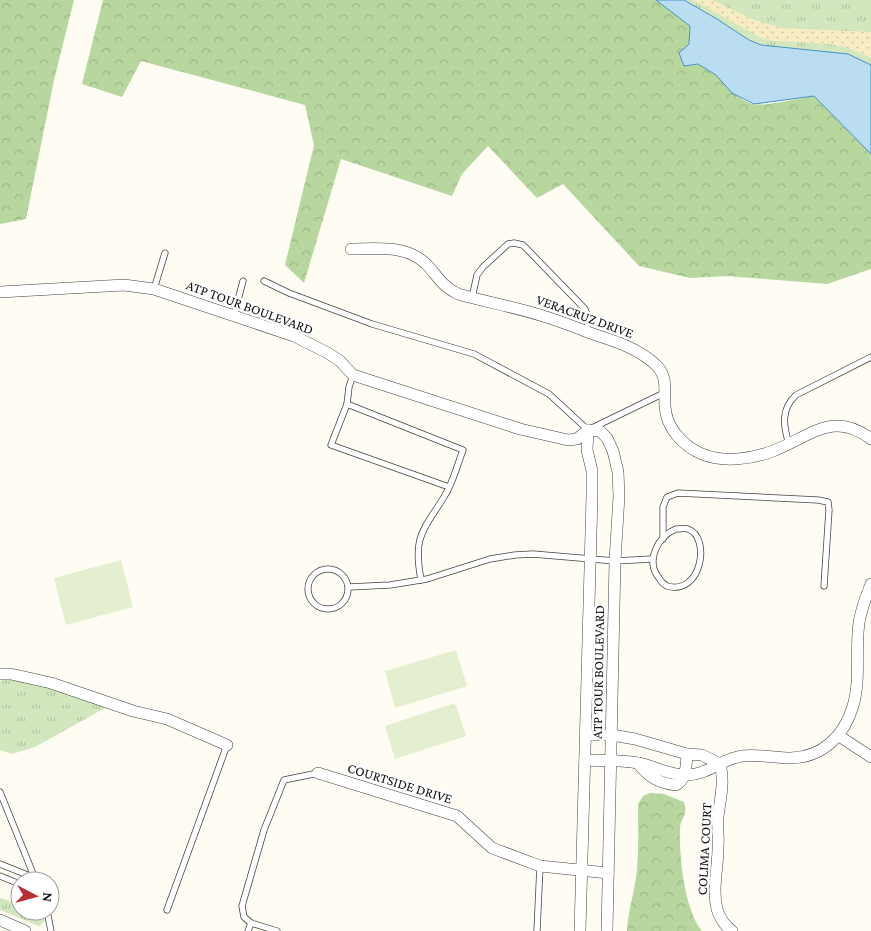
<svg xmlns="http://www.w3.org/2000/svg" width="871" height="931" font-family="'Crimson Pro',serif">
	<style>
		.grass { fill: url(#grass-tufts) }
		.forest { fill: url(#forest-crowns) }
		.sand { fill: url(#sand-dots) }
		.pitch { fill: #e3efcf }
		.water { fill: #baddf2; stroke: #4691c5 }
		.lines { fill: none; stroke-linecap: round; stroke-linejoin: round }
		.lane-casing { stroke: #424242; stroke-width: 7 }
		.street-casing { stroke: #424242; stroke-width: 12 }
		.lane { stroke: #fff; stroke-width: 5.5 }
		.street { stroke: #fff; stroke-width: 11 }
		.labels { text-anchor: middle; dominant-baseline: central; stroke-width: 5; stroke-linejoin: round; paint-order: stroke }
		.street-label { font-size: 14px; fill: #0f0f0f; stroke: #fff }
	</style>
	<defs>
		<pattern id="grass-tufts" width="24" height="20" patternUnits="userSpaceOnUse" patternTransform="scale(1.25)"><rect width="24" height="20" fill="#d3e7be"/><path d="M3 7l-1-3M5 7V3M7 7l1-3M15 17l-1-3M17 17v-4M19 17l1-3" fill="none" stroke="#b4c5a2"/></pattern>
		<pattern id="forest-crowns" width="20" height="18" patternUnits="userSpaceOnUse" patternTransform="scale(1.25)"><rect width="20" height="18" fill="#b7d79e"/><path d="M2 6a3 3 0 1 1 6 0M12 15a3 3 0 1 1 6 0" fill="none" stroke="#9cb787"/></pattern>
		<pattern id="sand-dots" width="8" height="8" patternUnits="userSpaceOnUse" patternTransform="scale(1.25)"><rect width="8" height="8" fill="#f7ecc2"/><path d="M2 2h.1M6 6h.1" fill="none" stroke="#d3c9a6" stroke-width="1.8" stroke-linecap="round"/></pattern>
	</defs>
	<rect width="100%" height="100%" fill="#fefcf3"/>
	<!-- grass -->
	<g class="grass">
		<path d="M 656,0 L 871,0 L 871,154 L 814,96 L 754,104 Z"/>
		<path d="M 14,677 L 52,687 L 105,708 L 35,747 L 12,754 L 0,750 L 0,681 Z"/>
		<path d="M 0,898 L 20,904 L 20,911 L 48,911 C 48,918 44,922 39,926 L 0,910 Z"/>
	</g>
	<!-- forest -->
	<g class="forest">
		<path d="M 0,0 L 74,0 L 54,80 L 26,219 L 0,224 Z"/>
		<path d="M 103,0 L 657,0 L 690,26 L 689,44 L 684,66 C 689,66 695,64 700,65 C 721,73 729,96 752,104 C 763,107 801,98 814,96 L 871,154 L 871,269 L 827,284 L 727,276 L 690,278 L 639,266 L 563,184 L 537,198 L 488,146 L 462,174 L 452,196 L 341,159 L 304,283 L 285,265 L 314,145 L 305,105 L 141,61 L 122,97 L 82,84 Z"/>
		<path d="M 650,793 L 664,794 L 684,802 C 688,818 681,816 680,828 C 679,856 684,909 702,931 L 627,931 C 628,910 635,891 637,870 C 639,848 638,826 638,804 L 643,796 Z"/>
	</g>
	<!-- sand -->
	<path class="sand" d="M 693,0 L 713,0 L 754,20 L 782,28 L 871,32 L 871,58 L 843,46 L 828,44 L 775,41 L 761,38 Z"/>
	<!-- pitch -->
	<g class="pitch">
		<path d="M 121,560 L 133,607 L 66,625 L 54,578 Z"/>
		<path d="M 456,650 L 467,686 L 395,708 L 385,671 Z"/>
		<path d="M 455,703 L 466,736 L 395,759 L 385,726 Z"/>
	</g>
	<!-- water -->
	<path class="water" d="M 656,0 L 684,0 L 717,19 L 749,40 L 761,45 L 848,54 L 871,65 L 871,154 L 814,96 L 754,104 L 732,93 L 716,75 L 698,64 L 684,66 L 679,53 L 689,44 L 690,26 Z"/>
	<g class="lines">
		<!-- lane casing -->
		<g class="lane-casing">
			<g id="lane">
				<path d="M 264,281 L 289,293 L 372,324 L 474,354 L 549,394 L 588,430 L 664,393"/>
				<path d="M 154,289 L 165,253"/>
				<path d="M 472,298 L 477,275 L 483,267 L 508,244 L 514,243 L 523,245 L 585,309 L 588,317 L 587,331"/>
				<path d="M 234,315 L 243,281"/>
				<path d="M 347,404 L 349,387 L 353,375"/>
				<path d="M 789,444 C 783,425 781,409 796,395 L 871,357"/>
				<path d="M 676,529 C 680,529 685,528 688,529 C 711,537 702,596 667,586 C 663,584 661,582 659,578 C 645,561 658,536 676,529 Z"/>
				<path d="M 663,539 L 663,507 L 667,497 L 678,493 L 818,500 L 828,502 L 829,510 L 824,586"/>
				<circle cx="328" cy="589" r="20"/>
				<path d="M 421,580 C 413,537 422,532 444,497 C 453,483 457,466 463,450 L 347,404 L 331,445 L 449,487"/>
				<path d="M 349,587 L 390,585 L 427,579 L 490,559 L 515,555 L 533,554 L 615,561 L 652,559"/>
				<path d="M 0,792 L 36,881"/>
				<path d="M 0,864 L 35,878"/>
				<path d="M 0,876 L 20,884"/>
				<path d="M 167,910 L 227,745"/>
				<path d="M 47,911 L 51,931"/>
				<path d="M 251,923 L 244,917 L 242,906 L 264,830 L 284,780 L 318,773"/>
				<path d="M 248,931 L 251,923 L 277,931"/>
				<path d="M 537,931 L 540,866"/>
			</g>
		</g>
		<!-- street casing -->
		<g class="street-casing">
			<g id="street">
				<path d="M 351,249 C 377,249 408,244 428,266 C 439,278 442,286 458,294 C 486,302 515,307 543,316 C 560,321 577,328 593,334 C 615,341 640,349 657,366 C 668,378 664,391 665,406 C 666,428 683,446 702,454 C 724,463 752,459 773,451 C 808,438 833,409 871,439"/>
				<path d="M 0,292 L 124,285 L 154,289 L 294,336 L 326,352 L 340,361 L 353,375 L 520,429 L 568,440 L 577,439 L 588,430 L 600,431 L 607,438 L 613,451 L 618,472 L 619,496 L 615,561 L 607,931"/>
				<path d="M 0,674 L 11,674 L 51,683 L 133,711 L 167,719 L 227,745"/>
				<path d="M 586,735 L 612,735 L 635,739 L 687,754 L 702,755 L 720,764"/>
				<path d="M 839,736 L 871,757"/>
				<path d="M 585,760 C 602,761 621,760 638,763 C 654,766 669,775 685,775 C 706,776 721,759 742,756 C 758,754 775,758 791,758 C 823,757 844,736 853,706 C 861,679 855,651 859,623 C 861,609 866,597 871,584"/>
				<path d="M 638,763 C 648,777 659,783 676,785 C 687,779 686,765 687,754"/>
				<path d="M 720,764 C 725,782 720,799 718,817 C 717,827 719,838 718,848 C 718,867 712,890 717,909 C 719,917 725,926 732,931"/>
				<path d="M 318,773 L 457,816 L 492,848 L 540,866 L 608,873"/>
				<path d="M 0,920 L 25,931"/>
				<path d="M 580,931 L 592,496 L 592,471 L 587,450 L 588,430"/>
			</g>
		</g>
		<!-- lane -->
		<use href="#lane" class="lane"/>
		<!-- street -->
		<use href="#street" class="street"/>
	</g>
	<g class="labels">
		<!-- street labels -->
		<g class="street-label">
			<text transform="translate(250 307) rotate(20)">ATP TOUR BOULEVARD</text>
			<text transform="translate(585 316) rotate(20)">VERACRUZ DRIVE</text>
			<text transform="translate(598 672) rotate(-89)">ATP TOUR BOULEVARD</text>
			<text transform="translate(400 783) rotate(17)">COURTSIDE DRIVE</text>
			<text transform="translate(704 849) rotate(-87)">COLIMA COURT</text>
		</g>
	</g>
	<!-- north arrow -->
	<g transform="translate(35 896) rotate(96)"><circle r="24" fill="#ffffff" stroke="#9f9f9f"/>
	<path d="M0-4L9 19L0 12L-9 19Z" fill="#b73035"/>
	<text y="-8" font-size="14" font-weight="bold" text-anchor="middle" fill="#0f0f0f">N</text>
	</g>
</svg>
